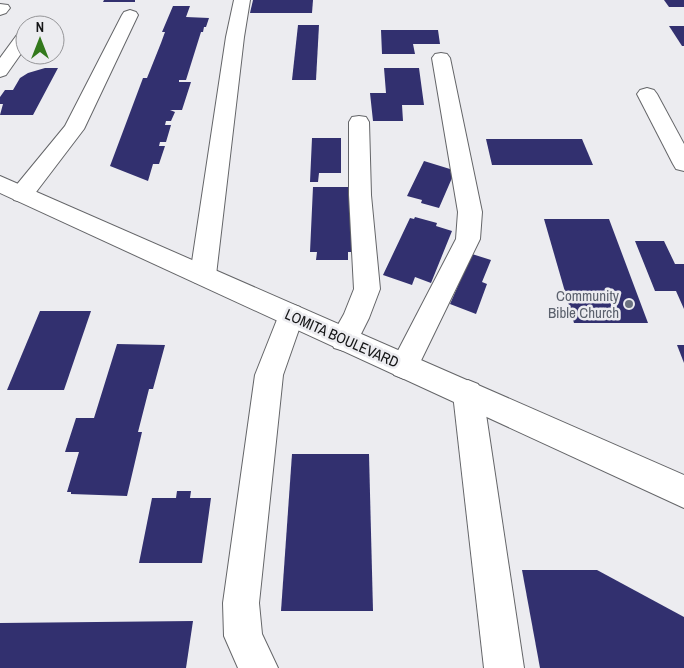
<svg xmlns="http://www.w3.org/2000/svg" width="684" height="668" font-family="'Archivo Narrow',sans-serif">
	<style>
		.building { fill: #32306f }
		.lines { fill: none; stroke-linecap: round; stroke-linejoin: round }
		.minor-casing { stroke: #646568; stroke-width: 2 }
		.major-casing { stroke: #646568; stroke-width: 2 }
		.minor { fill: #fff; fill-rule: evenodd }
		.major { fill: #fff; fill-rule: evenodd }
		.worship-dot { fill: #6b7280; stroke: #ececf0; stroke-width: 2 }
		.labels { text-anchor: middle; dominant-baseline: central; stroke-width: 5; stroke-linejoin: round; paint-order: stroke }
		.worship-label { font-size: 15px; fill: #5b616d; stroke: #ececf0; text-anchor: end }
		.street-label { font-size: 15px; fill: #151617; stroke: #ececf0 }
	</style>
	<rect width="100%" height="100%" fill="#ececf0"/>
	<!-- building -->
	<g class="building">
		<path d="M 104,0 L 135,0 L 135,2 L 103,2 Z"/>
		<path d="M 253,0 L 313,0 L 312,13 L 250,13 Z"/>
		<path d="M 664,0 L 684,0 L 684,7 L 669,7 Z"/>
		<path d="M 173,6 L 190,6 L 186,17 L 209,18 L 206,27 L 204,27 L 203,32 L 201,32 L 186,80 L 179,80 L 179,82 L 191,82 L 182,110 L 170,110 L 175,112 L 171,121 L 166,121 L 165,125 L 171,125 L 166,142 L 160,142 L 159,146 L 165,146 L 159,164 L 153,164 L 148,181 L 110,166 L 143,78 L 147,78 L 161,43 L 165,32 L 162,32 Z"/>
		<path d="M 298,25 L 319,25 L 316,80 L 292,80 Z"/>
		<path d="M 669,26 L 684,26 L 684,46 L 682,46 Z"/>
		<path d="M 381,30 L 438,30 L 440,44 L 413,44 L 415,54 L 382,54 Z"/>
		<path d="M 45,68 L 58,68 L 33,115 L 0,115 L 3,104 L 0,104 L 0,97 L 5,90 L 13,90 L 20,78 L 28,73 Z"/>
		<path d="M 384,68 L 419,68 L 424,105 L 402,105 L 403,121 L 373,121 L 370,93 L 386,93 Z"/>
		<path d="M 312,138 L 341,138 L 341,173 L 319,173 L 318,182 L 310,182 Z"/>
		<path d="M 486,139 L 582,139 L 593,165 L 492,165 Z"/>
		<path d="M 424,161 L 450,169 L 452,178 L 439,208 L 421,203 L 422,200 L 407,196 Z"/>
		<path d="M 313,187 L 354,187 L 355,252 L 348,252 L 348,260 L 316,260 L 317,252 L 310,252 Z"/>
		<path d="M 415,217 L 437,223 L 436,226 L 452,231 L 431,283 L 415,277 L 412,285 L 383,275 L 410,218 L 414,219 Z"/>
		<path d="M 544,219 L 609,219 L 648,323 L 574,323 Z"/>
		<path d="M 635,241 L 664,241 L 675,264 L 684,264 L 684,309 L 676,291 L 655,291 Z"/>
		<path d="M 472,254 L 491,260 L 482,282 L 487,284 L 476,314 L 450,304 Z"/>
		<path d="M 40,311 L 91,311 L 64,390 L 7,390 Z"/>
		<path d="M 117,344 L 165,345 L 153,389 L 149,389 L 138,432 L 142,432 L 127,496 L 71,494 L 71,492 L 67,492 L 79,452 L 65,452 L 76,418 L 94,418 Z"/>
		<path d="M 677,345 L 684,345 L 684,363 Z"/>
		<path d="M 292,454 L 369,454 L 373,611 L 281,611 Z"/>
		<path d="M 177,491 L 191,491 L 190,498 L 211,498 L 202,563 L 139,563 L 152,498 L 176,498 Z"/>
		<path d="M 522,570 L 597,570 L 684,617 L 684,668 L 540,668 Z"/>
		<path d="M 193,621 L 186,668 L 0,668 L 0,623 Z"/>
	</g>
	<g class="lines">
		<!-- minor casing -->
		<g class="minor-casing">
			<g id="minor">
				<path d="M 234,0 L 250,0 L 244,37 L 216,275 L 212,282 L 203,285 L 194,282 L 190,275 L 226,37 Z"/>
				<path d="M 0,4 L 8,5 L 10,8 L 6,13 L 0,15 Z"/>
				<path d="M 130,10 L 136,12 L 138,15 L 84,129 L 30,200 L 22,202 L 14,200 L 11,194 L 14,188 L 65,126 L 122,15 L 124,12 Z"/>
				<path d="M 25,31 L 25,48 L 6,75 L 0,77 L 0,58 L 19,32 Z"/>
				<path d="M 441,53 L 447,54 L 450,58 L 482,212 L 480,239 L 414,375 L 404,379 L 394,375 L 390,366 L 456,239 L 458,212 L 432,58 L 435,54 Z"/>
				<path d="M 647,88 L 654,90 L 657,94 L 684,144 L 684,171 L 676,169 L 673,164 L 637,94 L 640,90 Z"/>
				<path d="M 359,116 L 366,117 L 369,122 L 371,195 L 380,289 L 369,318 L 354,348 L 344,351 L 334,348 L 330,339 L 344,314 L 354,289 L 349,195 L 349,122 L 352,117 Z"/>
				<path d="M 291,304 L 300,307 L 304,315 L 283,375 L 259,603 L 262,634 L 278,668 L 238,668 L 224,636 L 223,603 L 255,375 L 282,307 Z"/>
				<path d="M 468,380 L 478,384 L 483,394 L 524,668 L 484,668 L 453,394 L 458,384 Z"/>
			</g>
		</g>
		<!-- major casing -->
		<g class="major-casing">
			<path id="major" d="M 0,176 L 684,475 L 684,508 L 0,193 Z"/>
		</g>
		<!-- minor -->
		<use href="#minor" class="minor"/>
		<!-- major -->
		<use href="#major" class="major"/>
	</g>
	<!-- markers -->
	<circle class="worship-dot" cx="629" cy="304" r="5"/>
	<g class="labels">
		<!-- worship labels -->
		<g class="worship-label">
			<text x="619" y="295">Community<tspan x="619" dy="17">Bible Church</tspan></text>
		</g>
		<!-- street labels -->
		<g class="street-label">
			<text transform="translate(342 338) rotate(24)">LOMITA BOULEVARD</text>
		</g>
	</g>
	<!-- north arrow -->
	<g transform="translate(40 40)"><circle r="24" fill="#ececf0" stroke="#969699"/>
	<path d="M0-4L9 19L0 12L-9 19Z" fill="#33791c"/>
	<text y="-8" font-size="14" font-weight="bold" text-anchor="middle" fill="#151617">N</text>
	</g>
</svg>
